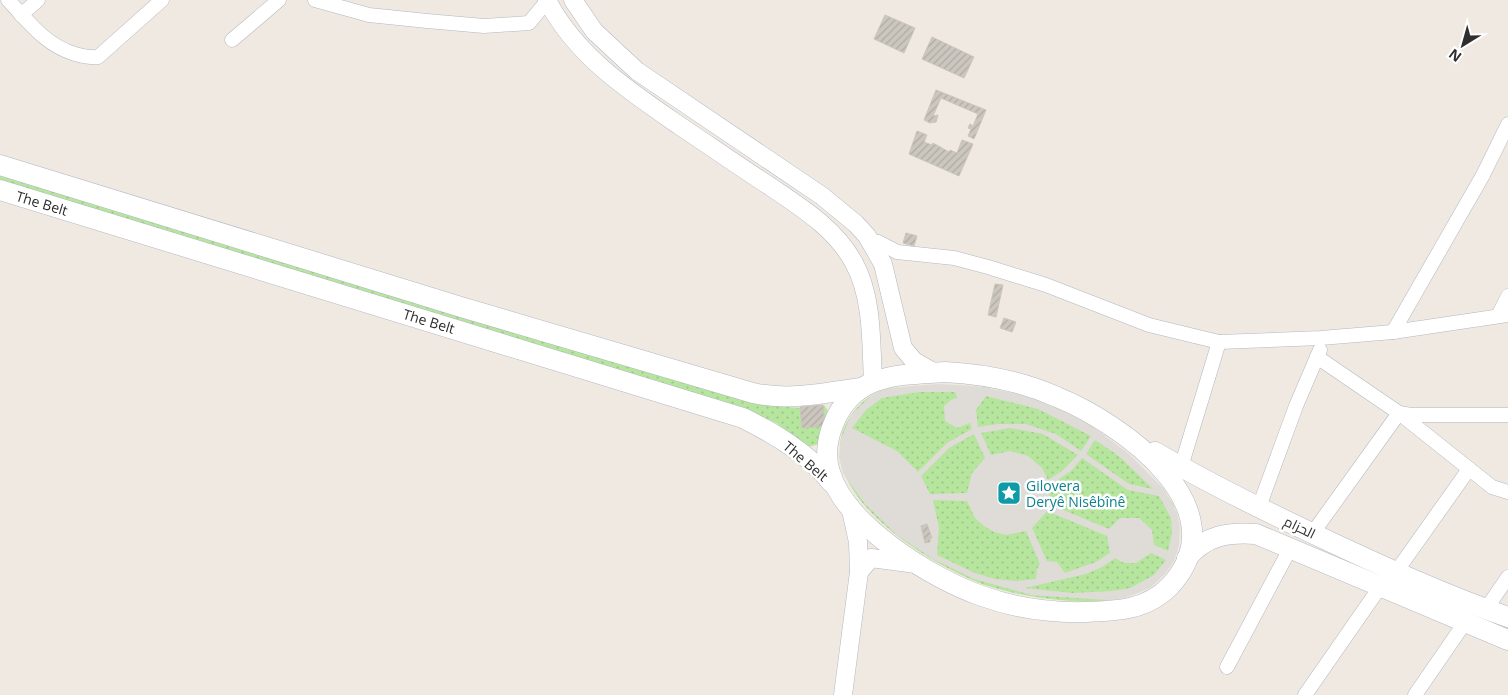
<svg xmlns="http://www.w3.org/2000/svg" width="1508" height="695" font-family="'Open Sans',Cairo,sans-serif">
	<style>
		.green { fill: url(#green-dots) }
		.plaza { fill: #dfdcd8; fill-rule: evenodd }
		.building { fill: url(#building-hatch); stroke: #cbc5ba }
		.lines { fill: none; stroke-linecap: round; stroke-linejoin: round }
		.minor-casing { stroke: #b4b7c1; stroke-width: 15 }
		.tertiary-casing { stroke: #b4b7c1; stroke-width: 19 }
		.secondary-casing { stroke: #b4b7c1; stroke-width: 21 }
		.minor { stroke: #fff; stroke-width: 14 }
		.tertiary { stroke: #fff; stroke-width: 18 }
		.secondary { stroke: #fff; stroke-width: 20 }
		.labels { text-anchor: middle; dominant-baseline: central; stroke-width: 5; stroke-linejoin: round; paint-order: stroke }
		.street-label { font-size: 14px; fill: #2e2e2e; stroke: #fff }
		.culture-label { font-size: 14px; fill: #0d838f; stroke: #fff; text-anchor: start }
	</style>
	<defs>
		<pattern id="green-dots" width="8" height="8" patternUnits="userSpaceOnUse" patternTransform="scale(1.25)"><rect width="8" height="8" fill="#b6e59e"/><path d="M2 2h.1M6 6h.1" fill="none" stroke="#9dc588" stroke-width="1.8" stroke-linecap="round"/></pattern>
		<pattern id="building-hatch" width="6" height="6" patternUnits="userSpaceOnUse" patternTransform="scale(1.25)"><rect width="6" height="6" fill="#cbc7bf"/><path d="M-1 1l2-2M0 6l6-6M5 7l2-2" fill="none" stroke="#afaba4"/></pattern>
	</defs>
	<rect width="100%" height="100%" fill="#efe9e1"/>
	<!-- green -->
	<g class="green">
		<path d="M 0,175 L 756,404 L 799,408 L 824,405 L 828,411 L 819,444 L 808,447 L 776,423 L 750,411 L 0,182 Z"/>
		<path d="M 983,387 L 1037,402 L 1064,413 L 1165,492 L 1174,506 L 1173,561 C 1162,569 1132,595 1120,598 C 1083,607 1021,597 985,585 C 933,566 820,499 843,431 C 849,414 864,397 881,391 C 899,384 960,388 983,387 Z"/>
	</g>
	<!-- plaza -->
	<path class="plaza" d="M 938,384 L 975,386 L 1015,393 L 1037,400 L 1059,409 L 1092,426 L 1129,454 L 1164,489 L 1177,513 L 1180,527 L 1179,546 L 1174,561 L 1165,574 L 1150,588 L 1125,598 L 1107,600 L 1031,595 L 974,579 L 933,559 L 897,535 L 865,504 L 843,473 L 839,457 L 841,439 L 851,415 L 872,395 L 889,388 ZM 919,392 L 955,392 L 957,398 L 951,400 L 944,406 L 945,421 L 957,428 L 970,423 L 972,429 L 947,443 L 918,472 L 897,451 L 852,428 L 866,410 L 882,398 ZM 986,396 L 1038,409 L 1091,436 L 1081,451 L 1056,434 L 1026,424 L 999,424 L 978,427 L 976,410 ZM 1010,428 L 1043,434 L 1078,455 L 1062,471 L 1048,480 L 1042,468 L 1028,456 L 1010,451 L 991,455 L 981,433 ZM 974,434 L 985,458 L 972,473 L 967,493 L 930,494 L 921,476 L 949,448 ZM 1095,440 L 1119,456 L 1153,489 L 1129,484 L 1086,454 ZM 1082,458 L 1128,490 L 1159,496 L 1171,518 L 1172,533 L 1168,551 L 1154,545 L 1152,530 L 1139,518 L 1120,518 L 1109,529 L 1049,504 L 1050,485 L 1071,471 ZM 933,500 L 967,501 L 975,518 L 984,526 L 994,532 L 1006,535 L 1026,531 L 1040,564 L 1037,569 L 1036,579 L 1016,581 L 995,579 L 975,573 L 937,555 L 939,528 ZM 1047,511 L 1107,536 L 1110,553 L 1096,562 L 1065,573 L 1057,562 L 1047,561 L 1032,528 ZM 1151,553 L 1166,560 L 1154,575 L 1130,588 L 1112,591 L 1072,593 L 1025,588 L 1086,574 L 1102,567 L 1115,558 L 1124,563 L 1136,563 Z"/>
	<!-- building -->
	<g class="building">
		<path d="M 885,15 L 915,28 L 904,53 L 874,39 Z"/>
		<path d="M 932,37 L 974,57 L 964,78 L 922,59 Z"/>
		<path d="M 936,90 L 986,110 L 974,139 L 968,136 L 971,129 L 968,128 L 970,124 L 973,126 L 978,114 L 941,98 L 933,116 L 938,115 L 936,122 L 930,123 L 924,120 Z"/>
		<path d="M 917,131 L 927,135 L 924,142 L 932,145 L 933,143 L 949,152 L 950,150 L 957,153 L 962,140 L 973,144 L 959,176 L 909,154 Z"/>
		<path d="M 906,233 L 917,236 L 914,246 L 903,243 Z"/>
		<path d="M 995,284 L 1003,285 L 996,317 L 988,315 Z"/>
		<path d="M 1004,318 L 1016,322 L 1012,332 L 1000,328 Z"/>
		<path d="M 823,405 L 825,426 L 802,428 L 800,407 Z"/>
		<path d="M 927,524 L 932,538 L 930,538 L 930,542 L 925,543 L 921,526 Z"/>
	</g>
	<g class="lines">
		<!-- minor casing -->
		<g class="minor-casing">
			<g id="minor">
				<path d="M 8,0 C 29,22 45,45 75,54 C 83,56 89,58 98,57 L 162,0"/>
				<path d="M 315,0 L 369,15 L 427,21 L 484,26 L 529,23 L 547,1"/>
				<path d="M 21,15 L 38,0"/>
				<path d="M 232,40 L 279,0"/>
				<path d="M 870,241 L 878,242 L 897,252 L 954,258 L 988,267 L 1046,285 L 1149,325 L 1219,342 L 1321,338 L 1393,332 L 1508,315"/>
				<path d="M 1498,316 L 1508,296"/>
				<path d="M 1393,332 L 1483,175 L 1508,124"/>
				<path d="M 1317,357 L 1399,413 L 1492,487 L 1508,492"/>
				<path d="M 1181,467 L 1219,342"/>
				<path d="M 1259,507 L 1296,406 L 1320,350"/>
				<path d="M 1312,534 L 1399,413 L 1411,415 L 1508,415"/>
				<path d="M 1396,572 L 1469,469"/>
				<path d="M 1486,609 L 1508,577"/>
				<path d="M 1227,667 L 1291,547"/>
				<path d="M 1305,695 L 1380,587"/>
				<path d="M 1415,695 L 1466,621"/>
			</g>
		</g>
		<!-- tertiary casing -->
		<g class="tertiary-casing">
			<g id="tertiary">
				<path d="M 547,0 C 576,56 629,91 680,126 C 710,146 740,167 771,187 C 802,208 836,229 854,263 C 873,297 871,344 873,382"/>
				<path d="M 573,0 L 594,31 L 637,71 L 822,196 L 856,224 L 867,236 L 883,264 L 903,348 L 914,361 L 935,373"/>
				<path d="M 859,572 L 871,558 L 916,564"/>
				<path d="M 843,695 L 859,572 L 858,542 L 850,506"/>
			</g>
		</g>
		<!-- secondary casing -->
		<g class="secondary-casing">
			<g id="secondary">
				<path d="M 0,165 L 461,307 L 753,393 C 788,401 825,393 861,388"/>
				<path d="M 0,190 L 743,418 C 775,434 809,454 832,483"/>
				<path d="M 945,372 C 984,374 1021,381 1057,397 C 1121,423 1242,508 1170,586 C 1147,610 1117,611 1086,612 C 1051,613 1015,608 982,596 C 932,579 845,525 830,472 C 825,458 827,439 833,425 C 853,373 898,375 945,372 Z"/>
				<path d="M 1155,452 C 1213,486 1275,516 1337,545 C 1393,571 1450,597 1508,617"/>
				<path d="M 1187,558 C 1206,535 1228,532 1256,534 L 1508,640"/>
			</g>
		</g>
		<!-- minor -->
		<use href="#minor" class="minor"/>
		<!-- tertiary -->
		<use href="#tertiary" class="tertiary"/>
		<!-- secondary -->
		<use href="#secondary" class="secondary"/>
	</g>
	<!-- icons -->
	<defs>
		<g id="sight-square" transform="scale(1.25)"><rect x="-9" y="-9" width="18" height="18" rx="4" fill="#0f9aa8" stroke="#fff"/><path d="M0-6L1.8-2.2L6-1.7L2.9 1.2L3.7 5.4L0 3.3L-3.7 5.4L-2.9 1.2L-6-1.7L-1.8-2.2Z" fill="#fff"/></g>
	</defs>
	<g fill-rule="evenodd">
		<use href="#sight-square" x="1009" y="493"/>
	</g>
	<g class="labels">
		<!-- street labels -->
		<g class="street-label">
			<text transform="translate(42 203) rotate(17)">The Belt</text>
			<text transform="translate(429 321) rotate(17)">The Belt</text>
			<text transform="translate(806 461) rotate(40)">The Belt</text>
			<text transform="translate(1300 527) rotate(26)">الحزام</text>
		</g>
		<!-- culture labels -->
		<g class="culture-label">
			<text x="1026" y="485">Gilovera<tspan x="1026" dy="16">Deryê Nisêbînê</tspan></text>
		</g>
	</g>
	<!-- north arrow -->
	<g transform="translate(1463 45) rotate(217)" stroke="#ffffff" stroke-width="4" paint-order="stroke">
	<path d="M0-4L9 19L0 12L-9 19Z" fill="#2e2e2e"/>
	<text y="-8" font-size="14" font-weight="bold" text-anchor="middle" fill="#2e2e2e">N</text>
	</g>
</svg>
